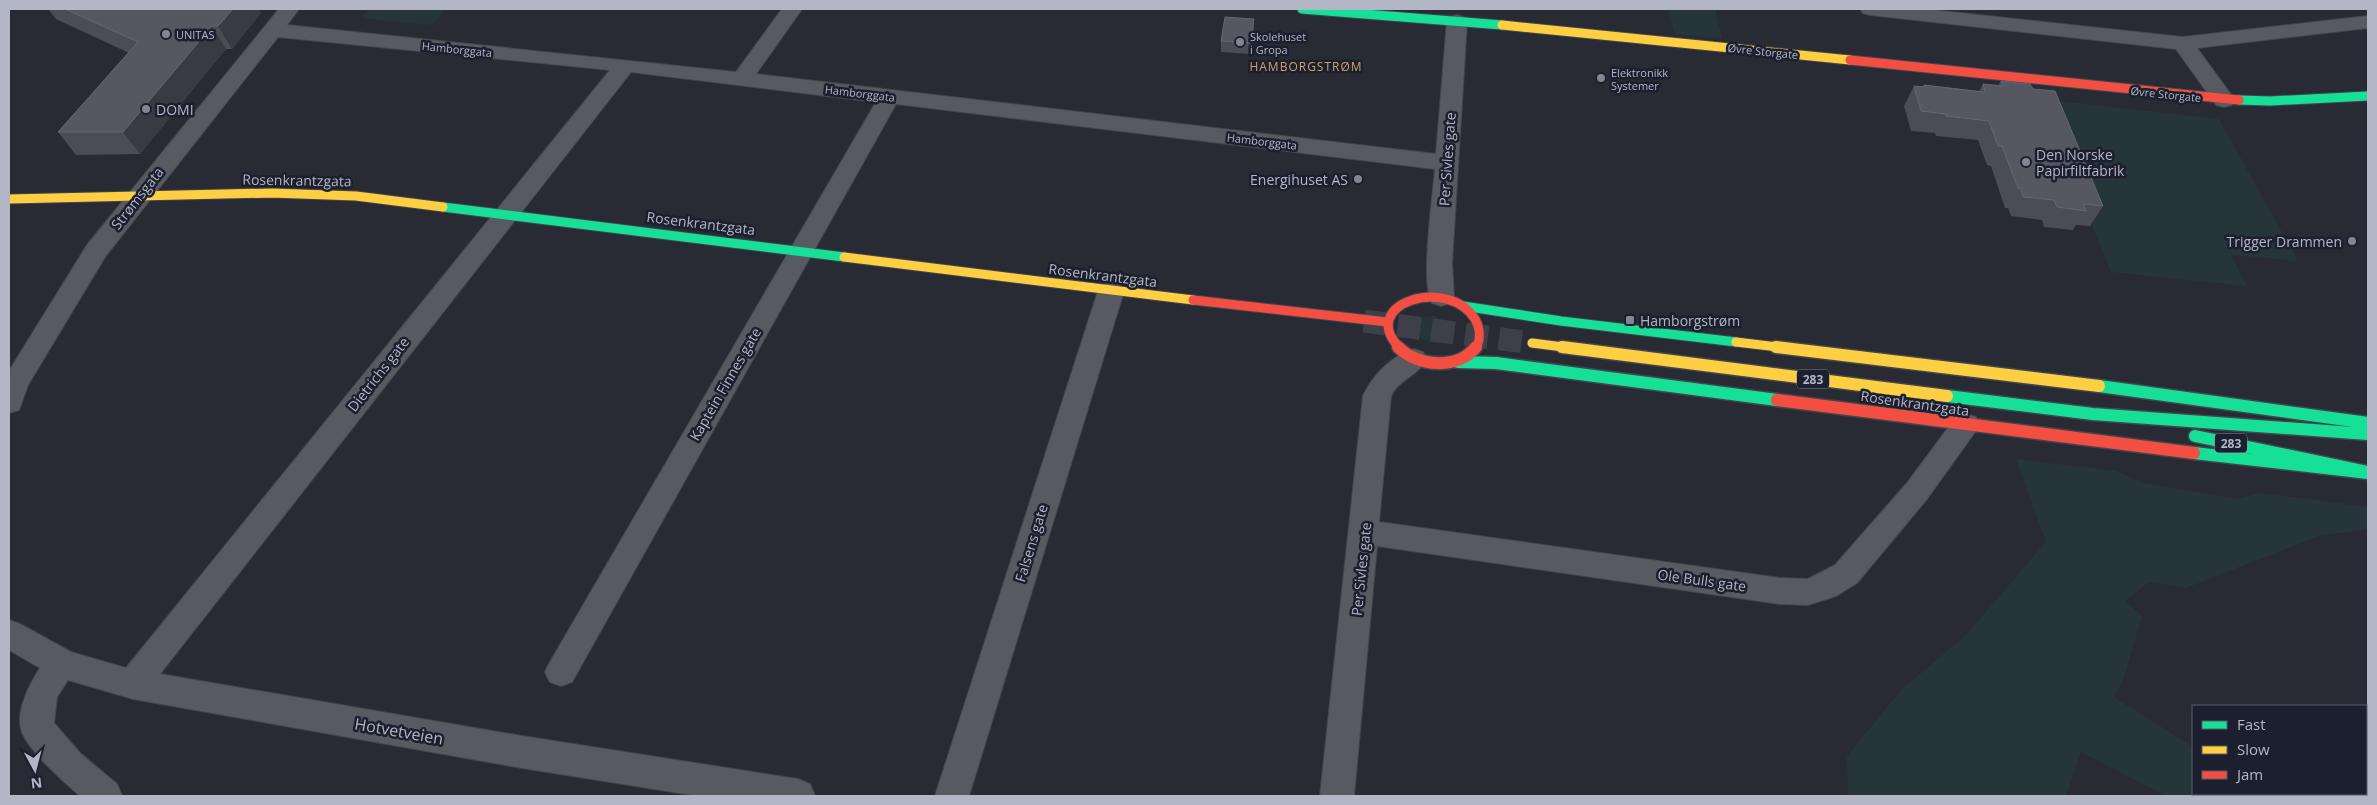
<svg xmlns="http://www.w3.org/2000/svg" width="2377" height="805" font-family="'Open Sans',sans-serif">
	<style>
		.green { fill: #263539 }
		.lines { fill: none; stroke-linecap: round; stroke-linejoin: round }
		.primary-tunnel { stroke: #3d4049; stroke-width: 23; stroke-dasharray: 23 11; stroke-linecap: butt }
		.street-casing { stroke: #44464d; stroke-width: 2 }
		.fast-far1-casing { stroke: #44464d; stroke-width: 11 }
		.fast-casing { stroke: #44464d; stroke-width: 15 }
		.slow-far1-casing { stroke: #44464d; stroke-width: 11 }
		.slow-casing { stroke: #44464d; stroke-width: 15 }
		.jam-far1-casing { stroke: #44464d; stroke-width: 11 }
		.jam-casing { stroke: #44464d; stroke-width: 15 }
		.street { fill: #585a62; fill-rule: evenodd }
		.fast-far1 { stroke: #16e098; stroke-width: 9 }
		.fast { stroke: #16e098; stroke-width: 12 }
		.slow-far1 { stroke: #ffcf43; stroke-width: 9 }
		.slow { stroke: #ffcf43; stroke-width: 12 }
		.jam-far1 { stroke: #f24e42; stroke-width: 9 }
		.jam { stroke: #f24e42; stroke-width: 12 }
		.wall { fill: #4a4d54 }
		.shaded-wall { fill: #383b42 }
		.building { fill: #555861; stroke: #646770 }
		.poi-dot { fill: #828592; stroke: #1c202e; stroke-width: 2 }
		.labels { text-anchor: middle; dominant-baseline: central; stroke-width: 5; stroke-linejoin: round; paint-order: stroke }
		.far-poi-label { font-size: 11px; fill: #b2b6c5; stroke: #1c202e; text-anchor: start }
		.far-street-label { font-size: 11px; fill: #b2b6c5; stroke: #1c202e }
		.far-neighbourhood-label { font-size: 12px; letter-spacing: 1px; fill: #cca366; stroke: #1c202e }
		.shield { fill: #1c202e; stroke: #858998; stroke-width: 1 }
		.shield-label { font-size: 12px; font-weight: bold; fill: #b2b6c5 }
		.poi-label { font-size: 14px; fill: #b2b6c5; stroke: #1c202e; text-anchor: start }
		.street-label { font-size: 14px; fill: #b2b6c5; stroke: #1c202e }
		.near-street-label { font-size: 16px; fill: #b2b6c5; stroke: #1c202e }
	</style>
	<rect width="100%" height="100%" fill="#282b33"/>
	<!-- green -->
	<g class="green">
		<path d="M 370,9 L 446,9 L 431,25 L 360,18 Z"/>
		<path d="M 1669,9 L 1715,9 L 1722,38 L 1675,34 Z"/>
		<path d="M 2041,99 L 2219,119 L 2298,261 L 2231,255 L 2247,286 L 2111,272 Z"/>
		<path d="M 1434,316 L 1446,320 L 1453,328 L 1451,337 C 1440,347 1424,344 1416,333 C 1413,320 1423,316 1434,316 Z"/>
		<path d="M 2016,459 L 2116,471 L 2144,483 L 2237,499 L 2261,493 L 2368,507 L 2368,529 L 2319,536 L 2186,588 L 2149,582 L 2125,601 L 2142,616 L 2123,680 L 2114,697 L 2193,747 L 2193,794 L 2265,794 L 2269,796 L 2166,796 L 2081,752 L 2066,796 L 1848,796 L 1847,756 L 1901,690 L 1967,634 L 2046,542 Z"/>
	</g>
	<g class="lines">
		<!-- primary-tunnel -->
		<path class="primary-tunnel" d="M 1364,321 L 1532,343"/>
		<!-- street casing -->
		<g class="street-casing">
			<g id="street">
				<path d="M 279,9 L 299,9 L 287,25 L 736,72 L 782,9 L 802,9 L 756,74 L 1436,154 L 1447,21 L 1450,17 L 1457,15 L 1464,17 L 1467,21 L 1452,263 L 1454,297 L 1450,303 L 1441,306 L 1432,303 C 1420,283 1433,196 1435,169 L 896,104 L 572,682 L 561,686 L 550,682 L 545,672 L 550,662 L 876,102 L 631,72 L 160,674 L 522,736 L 798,779 L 810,784 L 815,796 L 698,796 L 522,768 L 133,699 L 68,680 L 57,697 L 54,723 L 80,753 L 117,784 L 122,796 L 80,796 C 64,782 26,749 21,729 C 16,711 30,683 40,668 L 9,650 L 9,620 L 20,624 L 71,652 L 126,668 L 610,70 L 278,37 L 105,257 L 28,385 L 19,410 L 9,413 L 9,371 L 87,245 Z"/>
				<path d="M 1860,9 L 1924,9 L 2183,37 L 2368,16 L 2368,28 L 2197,48 L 2235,100 L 2232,105 L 2224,107 L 2216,105 L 2176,49 L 1870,15 L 1863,13 Z"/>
				<path d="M 1111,282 L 1120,285 L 1124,291 L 969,796 L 935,796 L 1098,291 L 1102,285 Z"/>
				<path d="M 1414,349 L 1423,352 L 1427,359 C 1419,375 1398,380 1391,396 L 1379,522 L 1780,578 L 1808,579 L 1835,565 L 1907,483 L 1956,417 L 1966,414 L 1976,417 L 1980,425 L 1927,499 L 1857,583 L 1836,596 L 1808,605 L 1780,604 L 1377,546 L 1354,796 L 1320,796 L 1363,396 C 1373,375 1391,356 1414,349 Z"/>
			</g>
		</g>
		<!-- fast-far1 casing -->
		<g class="fast-far1-casing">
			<g id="fast-far1">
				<path d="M 1302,9 L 1502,25"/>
				<path d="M 2239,100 L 2270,101 L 2368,96"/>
				<path d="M 443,207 L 844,257"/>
				<path d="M 1463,306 L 1561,321 L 1736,342"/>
			</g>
		</g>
		<!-- fast casing -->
		<g class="fast-casing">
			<g id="fast">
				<path d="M 1458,362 L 1496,363 L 1777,400"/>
				<path d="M 2099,386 L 2368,423"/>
				<path d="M 1947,396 L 2093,414 L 2368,434"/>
				<path d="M 2195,436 L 2368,472"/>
				<path d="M 2194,453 L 2368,473"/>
			</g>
		</g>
		<!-- slow-far1 casing -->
		<g class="slow-far1-casing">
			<g id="slow-far1">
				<path d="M 1502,25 L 1850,60"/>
				<path d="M 9,199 L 272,193 L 356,196 L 443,207"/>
				<path d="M 844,257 L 1193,300"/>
				<path d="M 1736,342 L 1786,348"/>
				<path d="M 1532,343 L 1571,348"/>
			</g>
		</g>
		<!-- slow casing -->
		<g class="slow-casing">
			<g id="slow">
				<path d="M 1562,347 L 1947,396"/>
				<path d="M 1776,347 L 2099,386"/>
			</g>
		</g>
		<!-- jam-far1 casing -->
		<g class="jam-far1-casing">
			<g id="jam-far1">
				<path d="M 1850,60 L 2239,100"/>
				<path d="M 1193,300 L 1387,322"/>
				<path d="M 1400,348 C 1356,304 1448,275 1475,319 C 1480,328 1481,339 1476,348"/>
			</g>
		</g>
		<!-- jam casing -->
		<g class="jam-casing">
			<g id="jam">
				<path d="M 1398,347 C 1418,367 1458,370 1476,347"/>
				<path d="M 1777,400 L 2194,453"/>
			</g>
		</g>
		<!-- street -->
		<use href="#street" class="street"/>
		<!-- fast-far1 -->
		<use href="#fast-far1" class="fast-far1"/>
		<!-- fast -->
		<use href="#fast" class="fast"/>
		<!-- slow-far1 -->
		<use href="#slow-far1" class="slow-far1"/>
		<!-- slow -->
		<use href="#slow" class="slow"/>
		<!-- jam-far1 -->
		<use href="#jam-far1" class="jam-far1"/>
		<!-- jam -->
		<use href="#jam" class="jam"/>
	</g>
	<!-- wall -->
	<g class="wall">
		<path d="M 48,9 L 258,9 L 261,13 L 232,49 L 226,49 L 140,154 L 76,155 L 58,132 L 129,53 L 56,19 Z"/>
		<path d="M 1254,29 L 1251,54 L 1221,52 L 1221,41 Z"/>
		<path d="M 2001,81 L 2033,89 L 2103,206 L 2090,226 L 2076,225 L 2073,230 L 2044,227 L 2042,220 L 2011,216 L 2008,208 L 2005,208 L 1991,166 L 1987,165 L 1978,140 L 1936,136 L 1935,133 L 1911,131 L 1904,106 L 1914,86 L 1923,87 L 1924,85 L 1979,91 L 1983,84 L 1998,86 Z"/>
	</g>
	<!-- shaded-wall -->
	<g class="shaded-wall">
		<path d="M 233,9 L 258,9 L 261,13 L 232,49 L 218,26 Z"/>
		<path d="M 1254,19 L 1254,29 L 1251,54 L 1251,43 Z"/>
		<path d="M 212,26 L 226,49 L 140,154 L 123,132 Z"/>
	</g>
	<!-- building -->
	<g class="building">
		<path d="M 65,9 L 233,9 L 218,26 L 212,26 L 123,132 L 58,132 L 138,42 Z"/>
		<path d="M 1225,17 L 1254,19 L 1251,43 L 1221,41 Z"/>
		<path d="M 2001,81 L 2030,84 L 2033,89 L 2055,91 L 2103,206 L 2083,204 L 2086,211 L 2057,207 L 2054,200 L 2023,197 L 2021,189 L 2018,188 L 2002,146 L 1998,146 L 1989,121 L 1946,116 L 1946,114 L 1921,111 L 1914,86 L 1925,87 L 1924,85 L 1983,92 L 1985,92 L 1983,84 L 2003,86 Z"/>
	</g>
	<!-- markers -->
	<g class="poi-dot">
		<circle cx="166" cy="34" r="5"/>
		<circle cx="1240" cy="42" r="5"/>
		<circle cx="1601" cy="78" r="5"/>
		<circle cx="146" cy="109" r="5"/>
		<circle cx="2026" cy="162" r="5"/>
		<circle cx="1358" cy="179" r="5"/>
		<circle cx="2352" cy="241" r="5"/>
		<rect x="1625" y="315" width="10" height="10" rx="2.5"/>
	</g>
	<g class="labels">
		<!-- far-poi labels -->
		<g class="far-poi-label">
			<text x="176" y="34">UNITAS</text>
			<text x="1250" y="36">Skolehuset<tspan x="1250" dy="13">i Gropa</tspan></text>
			<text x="1611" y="72">Elektronikk<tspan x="1611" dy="13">Systemer</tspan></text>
		</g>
		<!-- far-street labels -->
		<g class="far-street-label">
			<text transform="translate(457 49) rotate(6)">Hamborggata</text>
			<text transform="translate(1763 51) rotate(6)">Øvre Storgate</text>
			<text transform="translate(860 93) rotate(7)">Hamborggata</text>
			<text transform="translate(2166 94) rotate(6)">Øvre Storgate</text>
			<text transform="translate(1262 141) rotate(7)">Hamborggata</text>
		</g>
		<!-- far-neighbourhood labels -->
		<g class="far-neighbourhood-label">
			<text x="1306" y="66">HAMBORGSTRØM</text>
		</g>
		<!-- shield labels -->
		<g class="shield">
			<rect x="1797" y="369.5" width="32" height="19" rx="4"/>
			<rect x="2215" y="433.5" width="32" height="19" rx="4"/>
		</g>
		<g class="shield-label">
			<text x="1813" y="379">283</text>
			<text x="2231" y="443">283</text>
		</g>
		<!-- poi labels -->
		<g class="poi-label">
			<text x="156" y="109">DOMI</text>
			<text x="2036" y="154">Den Norske<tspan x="2036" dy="16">Papirfiltfabrik</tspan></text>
			<text x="1348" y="179" text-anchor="end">Energihuset AS</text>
			<text x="2342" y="241" text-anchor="end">Trigger Drammen</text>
			<text x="1640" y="320">Hamborgstrøm</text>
		</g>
		<!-- street labels -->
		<g class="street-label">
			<text transform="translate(1447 159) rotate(-86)">Per Sivles gate</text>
			<text transform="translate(297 180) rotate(1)">Rosenkrantzgata</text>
			<text transform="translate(137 198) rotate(-52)">Strømsgata</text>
			<text transform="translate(701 223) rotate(7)">Rosenkrantzgata</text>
			<text transform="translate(1103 275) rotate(7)">Rosenkrantzgata</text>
			<text transform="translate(378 374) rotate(-52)">Dietrichs gate</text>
			<text transform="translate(725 384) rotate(-60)">Kaptein Finnes gate</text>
			<text transform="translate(1915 403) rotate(8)">Rosenkrantzgata</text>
			<text transform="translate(1031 543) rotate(-73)">Falsens gate</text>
			<text transform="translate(1361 569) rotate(-84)">Per Sivles gate</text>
			<text transform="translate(1702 580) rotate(8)">Ole Bulls gate</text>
		</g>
		<!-- near-street labels -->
		<g class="near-street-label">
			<text transform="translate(399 731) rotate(10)">Hotvetveien</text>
		</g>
	</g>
	<!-- border -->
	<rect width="2377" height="805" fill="none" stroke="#b2b6c5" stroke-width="20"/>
	<!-- legend -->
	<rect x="2192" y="705" width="175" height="90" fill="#1c202e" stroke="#585c6a"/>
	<rect x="2202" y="721" width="25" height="8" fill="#16e098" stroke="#585c6a"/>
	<text x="2237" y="730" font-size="15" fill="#b2b6c5">Fast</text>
	<rect x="2202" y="746" width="25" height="8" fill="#ffcf43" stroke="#585c6a"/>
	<text x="2237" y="755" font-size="15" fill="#b2b6c5">Slow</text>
	<rect x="2202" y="771" width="25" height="8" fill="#f24e42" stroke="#585c6a"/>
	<text x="2237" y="780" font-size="15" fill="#b2b6c5">Jam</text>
	<!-- north arrow -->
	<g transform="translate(35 770) rotate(173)" stroke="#1c202e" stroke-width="4" paint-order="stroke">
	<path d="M0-4L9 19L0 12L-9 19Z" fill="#b2b6c5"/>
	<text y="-8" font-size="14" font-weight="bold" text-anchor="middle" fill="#b2b6c5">N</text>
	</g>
</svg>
